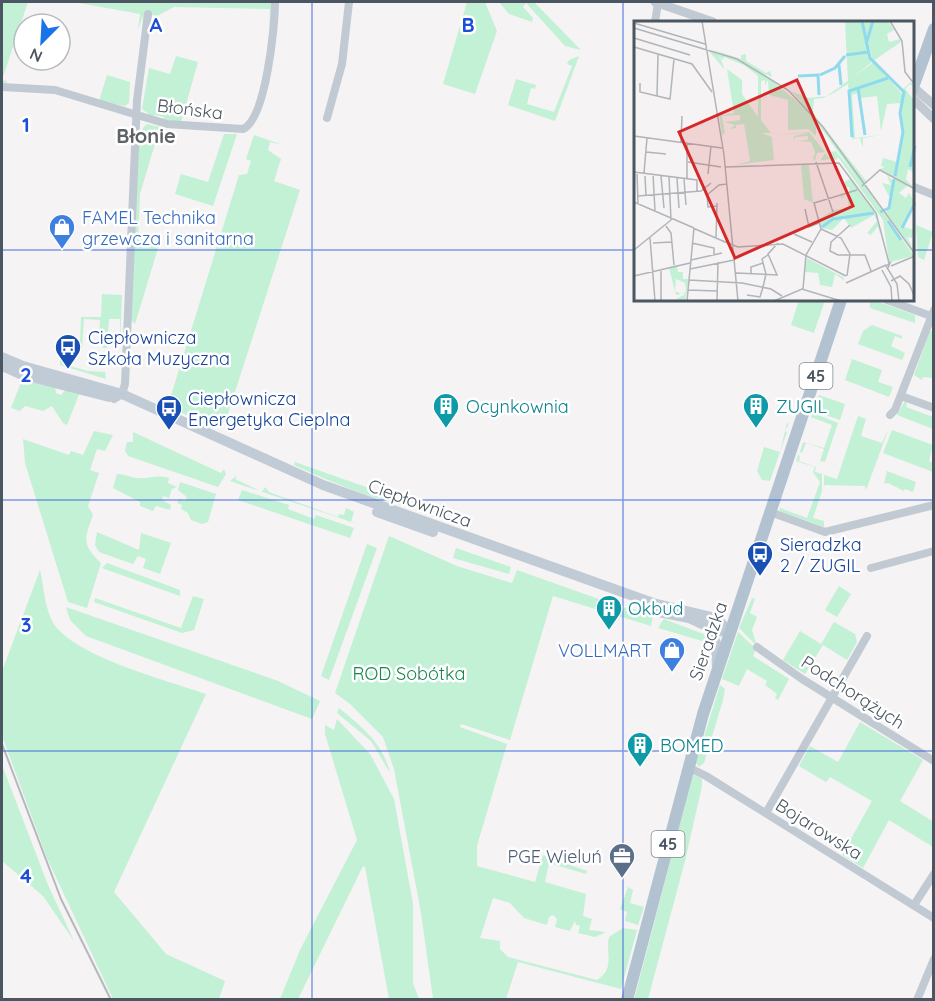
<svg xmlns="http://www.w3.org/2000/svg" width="935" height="1001" font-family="Quicksand,sans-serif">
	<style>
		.green { fill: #c3f1d5 }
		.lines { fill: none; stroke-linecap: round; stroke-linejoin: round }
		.minor { stroke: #c1cad2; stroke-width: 8 }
		.tertiary { stroke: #c1cad2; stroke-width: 9 }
		.secondary { stroke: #c1cbd6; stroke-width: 10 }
		.primary { stroke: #b3c2d1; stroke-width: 12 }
		.rail { stroke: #b5b8bd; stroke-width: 2 }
		.grid { fill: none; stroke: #1d4ed8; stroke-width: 1.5; stroke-opacity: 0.55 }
		.labels { text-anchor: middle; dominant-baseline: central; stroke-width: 5; stroke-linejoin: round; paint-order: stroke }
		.shield { fill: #fff; stroke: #808990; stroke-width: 1.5 }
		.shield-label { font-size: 16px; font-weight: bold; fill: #4a5661 }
		.street-label { font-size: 18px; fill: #4a5661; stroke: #fff }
		.shop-label { font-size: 18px; fill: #366cbe; stroke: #fff; text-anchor: start }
		.transit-label { font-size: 18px; fill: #164399; stroke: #fff; text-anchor: start }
		.culture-label { font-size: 18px; fill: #0d838f; stroke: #fff; text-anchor: start }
		.park-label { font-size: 18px; fill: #17864f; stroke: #fff }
		.service-label { font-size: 18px; fill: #4e5e75; stroke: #fff; text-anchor: end }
		.neighbourhood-label { font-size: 20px; font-weight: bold; fill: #5f6368; stroke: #fff }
		.inset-river { fill: none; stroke: #90daee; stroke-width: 3 }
		.inset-road { fill: none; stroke: #b1b4b9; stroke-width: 1.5 }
		.view { fill: #d62828; fill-opacity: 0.15; stroke: #d62828; stroke-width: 3 }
		.inset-edge { fill: none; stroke: #4a5661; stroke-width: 3 }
		.grid-label { font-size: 20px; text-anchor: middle; font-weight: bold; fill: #1d4ed8; stroke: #fff; stroke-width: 5; stroke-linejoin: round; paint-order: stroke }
	</style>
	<rect width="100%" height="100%" fill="#f5f3f3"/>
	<!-- green -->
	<g class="green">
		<path d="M 2,2 L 28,2 L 2,80 L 7,81 L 6,84 L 2,84 Z"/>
		<path d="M 73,2 L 272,2 L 269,37 L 270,9 L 174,7 L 157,16 L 152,15 L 142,32 L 143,15 L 138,30 L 140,14 Z"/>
		<path d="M 467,2 L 485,2 L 497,31 L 475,94 L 443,84 Z"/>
		<path d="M 499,2 L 534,2 L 581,50 L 565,46 L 526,3 L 523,7 L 533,18 L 532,22 L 509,14 Z"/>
		<path d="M 176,56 L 198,62 L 181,122 L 163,120 L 164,117 L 154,115 L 153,117 L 142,109 L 149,68 L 170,74 Z"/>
		<path d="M 579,56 L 555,121 L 508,105 L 516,79 L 536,85 L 535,89 L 531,88 L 527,104 L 554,112 L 572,66 L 567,64 L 569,60 Z"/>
		<path d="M 107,75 L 130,82 L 129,103 L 125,106 L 99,101 Z"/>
		<path d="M 147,124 L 160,127 L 140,194 L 138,240 L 159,245 L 135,324 L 131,320 L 139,132 Z"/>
		<path d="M 224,134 L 237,134 L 213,206 L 175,194 L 181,174 L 208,182 Z"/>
		<path d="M 254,135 L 283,145 L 270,142 L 268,150 L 281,159 L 274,181 L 300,190 L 225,423 L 217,421 L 214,428 L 174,409 L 176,406 L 171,403 L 169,407 L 158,402 L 159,398 L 169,402 L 239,175 L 247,174 L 251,161 L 246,159 Z"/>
		<path d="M 916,225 L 933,232 L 924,260 L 918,257 Z"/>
		<path d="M 102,294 L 122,295 L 120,345 L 120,319 L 109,319 L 107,348 L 103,348 L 99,339 L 100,320 L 84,319 L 82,348 L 63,346 L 62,364 L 88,371 L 105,372 L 106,379 L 60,365 L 61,344 L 80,344 L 81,317 L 101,317 Z"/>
		<path d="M 799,300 L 825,300 L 814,333 L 791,325 Z"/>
		<path d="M 873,300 L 915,315 L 915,323 L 870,308 L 870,302 L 865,300 Z"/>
		<path d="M 872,325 L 902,336 L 902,339 L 895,336 L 891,346 L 905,353 L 902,360 L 858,344 L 863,331 Z"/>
		<path d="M 933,331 L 933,378 L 923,377 L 922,380 L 914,375 L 930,331 Z"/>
		<path d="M 852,359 L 882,370 L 878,382 L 893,387 L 889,397 L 845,380 Z"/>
		<path d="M 22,380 L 55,387 L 56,393 L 61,395 L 66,389 L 80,392 L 67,425 L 63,423 L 52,406 L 43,411 L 25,406 L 20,411 L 11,408 Z"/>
		<path d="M 819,395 L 845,404 L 840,420 L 813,411 Z"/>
		<path d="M 905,401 L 907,402 L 906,407 L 933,417 L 933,429 L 897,415 Z"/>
		<path d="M 813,413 L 838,423 L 825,462 L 820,461 L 824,449 L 806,443 L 802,453 L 800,452 L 803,442 L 824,448 L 832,425 L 811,417 Z"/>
		<path d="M 858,416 L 866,419 L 861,436 L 882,443 L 889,428 L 866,490 L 865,486 L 825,485 L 824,487 L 824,475 L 837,479 Z"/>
		<path d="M 787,423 L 789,424 L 785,431 L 787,432 L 770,481 L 762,480 L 757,471 L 764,447 L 780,452 Z"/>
		<path d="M 892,430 L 933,445 L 929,461 L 933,463 L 933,472 L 883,453 Z"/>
		<path d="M 94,431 L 113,435 L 105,451 L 97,449 L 90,470 L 99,473 L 88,506 L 93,515 C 84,539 82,545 101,563 L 87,608 L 68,602 L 25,463 L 23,439 L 69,455 L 71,451 L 83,455 Z"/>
		<path d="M 133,432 L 221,473 L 224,469 L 226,474 L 218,487 L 128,456 L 125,451 L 127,442 L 133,442 Z"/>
		<path d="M 798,455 L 800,456 L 799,461 L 816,467 L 815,472 L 822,474 L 822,491 L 813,518 L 824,521 L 824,527 L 779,511 L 780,508 L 807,518 L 820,482 L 813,472 L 815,467 L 796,461 Z"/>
		<path d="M 295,462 L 428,509 C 391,508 329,481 294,465 Z"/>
		<path d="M 887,471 L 916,482 L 913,492 L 905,489 L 904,491 L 888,483 L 884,484 Z"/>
		<path d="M 117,474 C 125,474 131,478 138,478 C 150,479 157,474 169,478 L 168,483 L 177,487 L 172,489 L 169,498 L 163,496 L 162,500 L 171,505 L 170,510 L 156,506 L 153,511 L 140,506 L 140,502 L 113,488 Z"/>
		<path d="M 237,475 L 235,479 L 262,492 L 265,487 L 269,492 L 338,517 L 339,514 L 344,515 L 346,508 L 354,512 L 351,522 L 381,532 L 230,481 Z"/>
		<path d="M 180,482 L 216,494 L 208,522 L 202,524 L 191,520 L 188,513 L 181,509 L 182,505 L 177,503 L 179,499 L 185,501 L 187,497 L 178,490 Z"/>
		<path d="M 242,490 L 289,505 L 288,509 L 314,519 L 316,515 L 354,528 L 350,538 L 238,500 Z"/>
		<path d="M 97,532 L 139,550 L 141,533 L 171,543 L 160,574 L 143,568 L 146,559 L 138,556 L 133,564 L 99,552 L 95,545 Z"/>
		<path d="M 389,536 L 457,566 L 512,583 L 517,570 L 624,608 L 627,607 L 653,616 L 651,626 L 553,596 L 510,740 L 461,724 L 460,727 L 507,744 L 477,846 L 477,866 L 535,882 L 543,855 L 587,871 L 586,874 L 549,863 L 545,882 L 586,894 L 583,916 L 592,919 L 589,930 L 606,932 L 595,937 L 578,933 L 580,926 L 576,925 L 575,921 L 570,931 L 555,927 L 557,919 L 553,915 L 549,917 L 547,925 L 524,918 L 510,903 L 493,898 L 480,938 L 500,941 L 500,949 L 508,957 L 597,980 C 616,968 605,953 609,937 L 623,928 L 637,930 L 621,989 L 518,962 L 506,999 L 433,999 L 421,913 L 394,769 L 383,737 L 350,704 L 335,693 Z"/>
		<path d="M 367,544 L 377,548 L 329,680 L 321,676 Z"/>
		<path d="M 456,548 L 511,567 L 509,574 L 453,558 Z"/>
		<path d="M 107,563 L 180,590 L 180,596 L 102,568 Z"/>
		<path d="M 40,570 C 44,587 45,613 56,627 C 83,659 166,680 206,694 L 114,892 L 166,954 L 225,981 L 219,999 L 113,999 L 47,858 L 2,736 L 2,671 Z"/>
		<path d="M 839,586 L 851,594 L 837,617 L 825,610 Z"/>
		<path d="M 193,596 L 204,599 L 194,630 L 182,633 L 94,602 L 95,598 L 181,628 Z"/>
		<path d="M 752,598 L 755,599 L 750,613 L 757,617 L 752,630 L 757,646 L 739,628 Z"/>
		<path d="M 66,607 L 278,681 L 320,701 L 312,719 L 86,636 L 70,620 Z"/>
		<path d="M 664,619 L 706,635 L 709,643 L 658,628 Z"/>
		<path d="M 834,622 L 855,634 L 857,642 L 847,660 L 823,645 L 805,674 L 783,660 L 800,631 L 821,644 Z"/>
		<path d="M 738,632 L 756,649 L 753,656 L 789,679 L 778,700 L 775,698 L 777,694 L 765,685 L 767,681 L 747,669 L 739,686 L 722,679 Z"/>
		<path d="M 720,685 L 725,689 L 723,700 L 704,763 L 699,767 L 696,763 Z"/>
		<path d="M 339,708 C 362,727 383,743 390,773 L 371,741 L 337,713 Z"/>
		<path d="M 337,719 L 370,754 L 394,799 L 413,904 L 413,983 L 419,999 L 389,999 L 365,867 L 363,866 L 298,999 L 280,999 L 300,950 L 357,840 L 325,734 L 325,725 L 334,730 Z"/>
		<path d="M 860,722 L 923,760 L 900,801 L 934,822 L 933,847 L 889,820 L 863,868 L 842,855 L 872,801 L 830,777 L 826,782 L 799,766 L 810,746 L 838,762 Z"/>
		<path d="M 2,765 L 48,885 L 74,941 L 43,896 L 2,861 Z"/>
		<path d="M 693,774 L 702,779 L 702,786 L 685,861 L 648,999 L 634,1000 Z"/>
		<path d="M 628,887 L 633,890 L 630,903 L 644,907 L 638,925 L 625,921 L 627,912 L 620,909 Z"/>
	</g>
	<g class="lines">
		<!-- minor -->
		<g class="minor">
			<path d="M 655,22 L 658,3"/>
			<path d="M 2,87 L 55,90 L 167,124 L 243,129 C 266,119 275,26 275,2"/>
			<path d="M 327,118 L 342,64 L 349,2"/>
			<path d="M 914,187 L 934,195"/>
			<path d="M 887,300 L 931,316"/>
			<path d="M 901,396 L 934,408"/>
			<path d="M 114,399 L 122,394 L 125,384 L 137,100 L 148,14"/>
			<path d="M 890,415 L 895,410 L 934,310"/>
			<path d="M 770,512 L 825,532 L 934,505"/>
			<path d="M 871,568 L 934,551"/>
			<path d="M 757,647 L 802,679 L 934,761"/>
			<path d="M 688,767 L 706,776 L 934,918"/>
			<path d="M 766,813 L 867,636"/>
			<path d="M 914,905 L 934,874"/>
			<path d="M 917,1000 L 934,959"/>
		</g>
		<!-- tertiary -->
		<g class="tertiary">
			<path d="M 655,2 L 713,22"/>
			<path d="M 912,86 L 934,105"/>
			<path d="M 912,98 L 934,119"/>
		</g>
		<!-- secondary -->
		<g class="secondary">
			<path d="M 2,357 L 23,366 L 122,394 L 323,485 L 653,603 L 716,618 L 730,632"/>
			<path d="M 2,366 L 20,374 L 109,397"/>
			<path d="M 377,512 L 433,532"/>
			<path d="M 654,611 L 689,618 L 717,631 L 730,632"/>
			<path d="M 709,628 L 716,643 L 717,668"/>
		</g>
		<!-- primary -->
		<g class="primary">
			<path d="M 912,90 L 934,29"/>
			<path d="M 627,1000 L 703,714 L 841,300"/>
		</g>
		<!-- rail -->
		<path class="rail" d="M 2,744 L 61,899 L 111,1000"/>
	</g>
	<!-- grid -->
	<path class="grid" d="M 312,2 L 312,1000M 623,2 L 623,1000M 2,250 L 635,250M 912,250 L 934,250M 2,500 L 934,500M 2,751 L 934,751"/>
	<!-- icons -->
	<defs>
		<g id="shop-pin" transform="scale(1.35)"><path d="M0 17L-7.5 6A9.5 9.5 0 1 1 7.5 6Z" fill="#3f7fe0" stroke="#fff"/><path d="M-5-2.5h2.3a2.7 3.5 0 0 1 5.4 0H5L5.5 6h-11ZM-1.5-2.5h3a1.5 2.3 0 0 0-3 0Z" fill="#fff"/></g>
		<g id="bus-pin" transform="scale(1.35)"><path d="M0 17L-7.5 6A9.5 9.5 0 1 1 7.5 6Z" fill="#1a4fb4" stroke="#fff"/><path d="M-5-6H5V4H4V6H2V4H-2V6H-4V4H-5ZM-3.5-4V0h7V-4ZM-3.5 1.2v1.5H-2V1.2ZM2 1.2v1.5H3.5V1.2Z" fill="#fff"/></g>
		<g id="building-pin" transform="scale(1.35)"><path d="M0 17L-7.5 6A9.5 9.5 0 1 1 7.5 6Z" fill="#0f9aa8" stroke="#fff"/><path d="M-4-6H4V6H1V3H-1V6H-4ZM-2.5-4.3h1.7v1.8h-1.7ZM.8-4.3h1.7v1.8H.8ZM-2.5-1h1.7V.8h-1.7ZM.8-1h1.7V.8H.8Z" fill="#fff"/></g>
		<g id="office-pin" transform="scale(1.35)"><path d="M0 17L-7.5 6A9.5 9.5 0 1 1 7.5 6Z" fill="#5c6f8a" stroke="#fff"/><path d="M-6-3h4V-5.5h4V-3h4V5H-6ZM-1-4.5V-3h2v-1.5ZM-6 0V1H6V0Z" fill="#fff"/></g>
	</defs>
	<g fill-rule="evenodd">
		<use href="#shop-pin" x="62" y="227"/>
		<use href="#bus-pin" x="68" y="347"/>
		<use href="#building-pin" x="446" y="406"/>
		<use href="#building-pin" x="756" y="406"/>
		<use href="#bus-pin" x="169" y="408"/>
		<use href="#bus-pin" x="760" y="554"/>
		<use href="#building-pin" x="609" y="608"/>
		<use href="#shop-pin" x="672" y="650"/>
		<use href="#building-pin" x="640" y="745"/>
		<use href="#office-pin" x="622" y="856"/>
	</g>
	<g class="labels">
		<!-- shield labels -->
		<g class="shield">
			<rect x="799.5" y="363" width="33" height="26" rx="4.5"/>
			<rect x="651.5" y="831" width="33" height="26" rx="4.5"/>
		</g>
		<g class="shield-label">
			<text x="816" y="376">45</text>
			<text x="668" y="844">45</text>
		</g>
		<!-- street labels -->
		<g class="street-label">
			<text transform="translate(190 109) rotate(7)">Błońska</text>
			<text transform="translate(420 503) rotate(20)">Ciepłownicza</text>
			<text transform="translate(708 641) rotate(-71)">Sieradzka</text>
			<text transform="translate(853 692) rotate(33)">Podchorążych</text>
			<text transform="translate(819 829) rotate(32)">Bojarowska</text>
		</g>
		<!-- shop labels -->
		<g class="shop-label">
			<text x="82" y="217">FAMEL Technika<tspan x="82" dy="21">grzewcza i sanitarna</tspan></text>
			<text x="652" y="650" text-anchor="end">VOLLMART</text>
		</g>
		<!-- transit labels -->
		<g class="transit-label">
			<text x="88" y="337">Ciepłownicza<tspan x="88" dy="21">Szkoła Muzyczna</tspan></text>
			<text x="188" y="398">Ciepłownicza<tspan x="188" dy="21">Energetyka Cieplna</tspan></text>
			<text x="780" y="544">Sieradzka<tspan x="780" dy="21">2 / ZUGIL</tspan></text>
		</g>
		<!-- culture labels -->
		<g class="culture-label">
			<text x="466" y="406">Ocynkownia</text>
			<text x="776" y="406">ZUGIL</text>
			<text x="628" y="608">Okbud</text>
			<text x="660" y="745">BOMED</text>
		</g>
		<!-- park labels -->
		<g class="park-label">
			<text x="409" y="673">ROD Sobótka</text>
		</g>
		<!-- service labels -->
		<g class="service-label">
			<text x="602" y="856">PGE Wieluń</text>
		</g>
		<!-- neighbourhood labels -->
		<g class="neighbourhood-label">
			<text x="146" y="135">Błonie</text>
		</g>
	</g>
	<!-- overview -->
	<g transform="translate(634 21)">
		<rect width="280" height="280" fill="#f5f3f3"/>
		<path d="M 211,0 L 227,0 L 238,41 L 214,60 ZM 229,0 L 254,0 L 260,9 L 253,13 L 255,21 L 266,18 L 267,21 L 239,40 ZM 74,27 L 107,38 L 107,34 L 112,33 L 112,40 L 132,52 L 136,50 L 138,56 L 129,52 L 176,91 L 157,70 L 175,77 L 193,75 L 240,41 L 269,74 L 269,68 L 277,61 L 280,66 L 276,63 L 271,68 L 280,79 L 281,152 L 274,148 L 272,158 L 280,167 L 246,148 L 251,146 L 247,145 L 249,137 L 263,141 L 263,151 L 270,106 L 265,97 L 267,82 L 253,83 L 247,110 L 243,75 L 227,77 L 224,72 L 218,74 L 221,117 L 247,114 L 229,117 L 229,127 L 226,117 L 218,118 L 214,63 L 198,73 L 189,77 L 180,78 L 179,92 L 233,161 L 231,165 L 280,235 L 255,241 L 249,199 L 204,136 L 202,139 L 195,138 L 185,140 L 181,140 L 179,137 L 181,131 L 177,121 L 163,120 L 174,119 L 174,115 L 161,116 L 159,121 L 160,115 L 174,112 L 139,114 L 175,111 L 191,131 L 183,132 L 181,140 L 186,140 L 191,132 L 195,137 L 195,131 L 202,130 L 227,163 L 182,100 L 182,115 L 174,108 L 154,109 L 154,79 L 135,74 L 134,59 L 131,64 L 131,59 L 127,60 L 127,99 L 137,112 L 128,112 L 138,116 L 140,139 L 102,144 L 116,140 L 110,103 L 102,104 L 102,107 L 96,108 L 101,104 L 90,101 L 106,99 L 106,94 L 88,95 L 91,112 L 88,114 L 85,95 L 100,92 L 93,48 L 108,59 L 108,73 L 124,96 L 124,55 L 110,44 L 90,36 L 88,39 L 85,34 L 91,49 L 74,29 L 90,33 ZM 167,144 L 175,144 L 179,182 L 170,178 ZM 213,151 L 240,190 L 246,205 L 246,213 L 244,205 L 237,214 L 233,212 L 243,200 L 240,194 L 217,207 L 210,197 L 198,209 L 188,207 L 183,195 L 184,199 L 199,189 L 215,187 L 213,174 L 208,177 L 205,176 L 216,173 L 215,166 L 211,166 L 211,160 L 217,158 ZM 252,152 L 259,161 L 261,157 L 274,164 L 265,172 L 272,177 L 275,172 L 280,180 L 270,206 L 280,209 L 278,217 L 273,216 L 280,230 L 252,192 L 258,171 L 256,177 L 248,162 L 257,164 ZM 173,237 L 209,256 L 211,260 L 201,253 L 198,266 L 186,264 L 184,252 L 171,251 ZM 43,244 L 44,251 L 55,251 L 49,251 L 49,258 L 55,258 L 51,280 L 42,278 L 52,273 L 48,272 L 52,271 L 51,262 L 42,258 L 41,270 L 47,273 L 42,274 L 35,247 L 31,247 Z" fill="#c3f1d5"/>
		<path class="inset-river" d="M 228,0 L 236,37 L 270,71 L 266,92 L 269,111 L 261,155M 232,23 L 239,0M 212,34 L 234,31M 205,44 L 207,64M 186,54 L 201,47 L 211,35M 164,55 L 184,54 L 185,74M 224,67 L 231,114M 218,116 L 215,70 L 254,57M 276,146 L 281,125M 246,191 L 255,187 L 260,158M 254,200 L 267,219M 188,206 L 199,198 L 240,192M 268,207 L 281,182"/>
		<path class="inset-road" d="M 68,0 L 90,134 L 104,280M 256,0 L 268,20 L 271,51 L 281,64M 0,2 L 71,23M 0,7 L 103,38 L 154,69 L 189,106 L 281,233M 0,17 L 56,34M 0,26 L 58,43 L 78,71M 6,62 L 6,71 L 36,78 L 40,38M 23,75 L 24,33M 0,115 L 88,127M 47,121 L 48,95M 12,131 L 32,133M 54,141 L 87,146M 182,141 L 199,191M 91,146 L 205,142 L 242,192 L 255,242M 0,151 L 63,159 L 63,170M 3,151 L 4,183M 10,152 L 13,117M 19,153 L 21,190M 74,153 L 77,125M 11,155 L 12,175M 27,155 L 30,187M 43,157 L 45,187M 50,158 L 52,184M 53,158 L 53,122M 228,165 L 246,149 L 281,168M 4,175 L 67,170 L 77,162M 0,181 L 60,207M 83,185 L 74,186 L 73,174 L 85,164 L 93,163M 171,188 L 175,206 L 185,202M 216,204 L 197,221 L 196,230 L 204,234 L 231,234 L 237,250M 32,205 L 37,212 L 40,244M 59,207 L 91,221M 187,208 L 180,182 L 223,169M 187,208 L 207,217 L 216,233 L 213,255M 160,213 L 178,221M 16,217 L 21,280M 82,217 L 83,182M 89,220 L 104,226 L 149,223 L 212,255M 19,222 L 38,221M 58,222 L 80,227 L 80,234M 0,229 L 37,199 L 35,156M 57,239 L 88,232M 257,245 L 281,235M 254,247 L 256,242 L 252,245 L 263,263 L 265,280M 27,248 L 27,280M 56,248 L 100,239M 248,249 L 257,266 L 258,280M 102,252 L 143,254 L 134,233 L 144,222M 117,252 L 117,246 L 129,242M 0,255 L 56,242M 55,259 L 108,262 L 137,268 L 148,275M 257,260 L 266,255 L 275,263 L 280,274M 212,262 L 252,244M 129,266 L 132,253 L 128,238 L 134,234M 169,268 L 172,234 L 187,208M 54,269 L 83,270M 113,274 L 126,276 L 129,266M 53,280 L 60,207M 83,280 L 84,241M 140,280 L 168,268 L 207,280M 232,280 L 258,280"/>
		<path class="view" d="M 163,59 L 219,185 L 101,237 L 45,111 Z"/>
		<rect width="280" height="280" class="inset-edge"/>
	</g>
	<g class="grid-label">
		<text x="156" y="32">A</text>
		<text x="468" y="32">B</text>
		<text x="26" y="132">1</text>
		<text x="26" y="382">2</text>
		<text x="26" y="632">3</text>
		<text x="26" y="883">4</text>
	</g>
	<!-- border -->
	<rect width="935" height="1001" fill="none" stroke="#4a5661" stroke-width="6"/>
	<!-- north arrow -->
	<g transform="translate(42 42) rotate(204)"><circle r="28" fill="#ffffff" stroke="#b7bbc0" stroke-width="1.5"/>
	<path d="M0-4.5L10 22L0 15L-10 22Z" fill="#1a73e8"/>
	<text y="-9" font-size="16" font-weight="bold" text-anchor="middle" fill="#4a5661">N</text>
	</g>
</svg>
